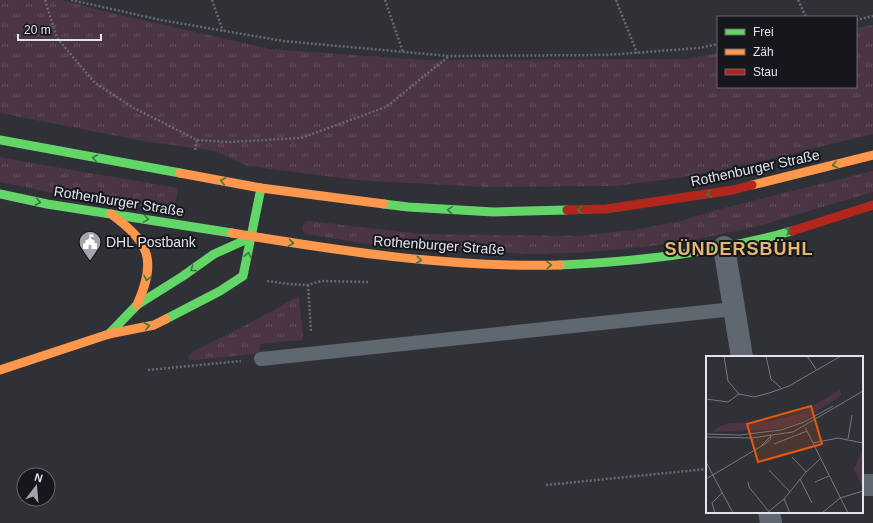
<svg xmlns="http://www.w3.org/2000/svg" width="873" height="523" font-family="Helvetica,sans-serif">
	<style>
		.grass { fill: url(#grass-tufts) }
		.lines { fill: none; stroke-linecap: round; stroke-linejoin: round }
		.path { stroke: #656a70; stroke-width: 2.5; stroke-dasharray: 2 2; stroke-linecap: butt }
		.lane { stroke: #5f6770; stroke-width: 14 }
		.street { stroke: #5f6770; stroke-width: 22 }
		.fast { stroke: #63d668; stroke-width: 9 }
		.slow { stroke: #ff974d; stroke-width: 9 }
		.jam { stroke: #b3261e; stroke-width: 9 }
		.oneway { stroke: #3c7642 }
		.labels { text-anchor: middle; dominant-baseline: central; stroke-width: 4; stroke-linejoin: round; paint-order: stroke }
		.street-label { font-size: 14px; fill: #e2e3eb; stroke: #16171c }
		.poi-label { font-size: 14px; fill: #e2e3eb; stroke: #16171c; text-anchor: start }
		.district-label { font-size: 18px; font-weight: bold; letter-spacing: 1px; fill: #e3b773; stroke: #16171c }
		.inset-road { fill: none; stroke: #77787f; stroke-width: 1 }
		.view { fill: #e8590c; fill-opacity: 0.15; stroke: #e8590c; stroke-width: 2 }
		.inset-edge { fill: none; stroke: #e2e3eb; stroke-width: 2 }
	</style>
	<defs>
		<pattern id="grass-tufts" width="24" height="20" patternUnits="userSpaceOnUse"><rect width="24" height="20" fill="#4b3443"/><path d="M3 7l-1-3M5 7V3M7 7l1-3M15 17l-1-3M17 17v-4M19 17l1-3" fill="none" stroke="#65515e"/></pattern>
	</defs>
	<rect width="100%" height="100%" fill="#303137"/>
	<!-- grass -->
	<g class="grass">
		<path d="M 0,0 L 62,0 L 111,13 L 270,49 L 425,60 L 685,59 L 718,53 L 718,87 L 856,87 L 856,28 L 873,25 L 873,134 L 744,165 L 678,178 L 615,186 L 485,187 L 357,180 L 248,166 L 215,151 L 143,141 L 0,113 Z"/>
		<path d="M 0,157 L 43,165 L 178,188 L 174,212 L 67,196 L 0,182 Z"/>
		<path d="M 873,171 L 873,192 L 755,227 L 702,238 L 645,247 L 574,253 L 524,254 L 367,244 L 306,234 C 301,231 302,226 305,222 L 308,221 L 422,234 L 577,236 L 634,230 L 677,222 L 720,209 Z"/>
		<path d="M 299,296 L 303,340 L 260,344 L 260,353 L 196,360 L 190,360 L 188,358 L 192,352 L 248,324 Z"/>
	</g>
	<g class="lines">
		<!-- path -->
		<g class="path">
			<path d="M 45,0 L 57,38 L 95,83 L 134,108 L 197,140 L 229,142 L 301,138 L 386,107 L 449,56"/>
			<path d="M 71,0 L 161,20 L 283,41 L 449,56 L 607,55 L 699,48 L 718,44"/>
			<path d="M 212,0 L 223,31"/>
			<path d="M 385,0 L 403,52"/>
			<path d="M 616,0 L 637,53"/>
			<path d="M 798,0 L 806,17"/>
			<path d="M 856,20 L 873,16"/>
			<path d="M 195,150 L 197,140"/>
			<path d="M 267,281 L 289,284 L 308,285 L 321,281 L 368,282"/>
			<path d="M 308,285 L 311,332"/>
			<path d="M 148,370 L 241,361"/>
			<path d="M 546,485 L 707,469"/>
		</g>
		<!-- lane -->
		<path class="lane" d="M 261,359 L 734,309"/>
		<!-- street -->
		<g class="street">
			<path d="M 724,247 L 742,357"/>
			<path d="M 862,485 L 873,485"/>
			<path d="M 769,512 L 771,523"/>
		</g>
		<!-- fast -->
		<g class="fast">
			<path d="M 0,140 L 180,173"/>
			<path d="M 0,194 L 47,204 L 232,233"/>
			<path d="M 384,204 L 408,207 L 494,212 L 567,210"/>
			<path d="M 560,265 C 638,262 717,252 792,231"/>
			<path d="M 166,319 L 220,291 L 243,276 L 261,188"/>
			<path d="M 109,334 L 137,305 L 183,276 L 214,254 L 252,237"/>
		</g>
		<!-- slow -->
		<g class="slow">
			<path d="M 180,173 L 261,188 L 384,204"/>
			<path d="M 752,185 L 873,155"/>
			<path d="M 111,214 C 150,243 157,260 137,305"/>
			<path d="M 232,233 C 341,251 449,268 560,265"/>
			<path d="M 0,370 L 109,334 L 154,325 L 166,319"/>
		</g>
		<!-- jam -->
		<g class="jam">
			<path d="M 567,210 L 606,209 L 733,190 L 752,185"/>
			<path d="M 792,231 L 873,205"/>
		</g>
	</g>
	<!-- one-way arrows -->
	<defs><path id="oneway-chevron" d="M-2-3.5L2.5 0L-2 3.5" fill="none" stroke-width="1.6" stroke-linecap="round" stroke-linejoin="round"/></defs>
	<g class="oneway">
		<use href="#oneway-chevron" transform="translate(95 158) rotate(-169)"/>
		<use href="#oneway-chevron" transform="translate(835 165) rotate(166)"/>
		<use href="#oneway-chevron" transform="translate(223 181) rotate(-170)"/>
		<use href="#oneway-chevron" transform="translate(709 194) rotate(172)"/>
		<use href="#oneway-chevron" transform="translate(38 202) rotate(11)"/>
		<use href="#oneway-chevron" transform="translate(450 210) rotate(-177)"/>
		<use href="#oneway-chevron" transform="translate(580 210) rotate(177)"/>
		<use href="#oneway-chevron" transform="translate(146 219) rotate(9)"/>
		<use href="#oneway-chevron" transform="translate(788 231) rotate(-17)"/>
		<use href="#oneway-chevron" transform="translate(291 243) rotate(8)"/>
		<use href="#oneway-chevron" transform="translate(248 255) rotate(-77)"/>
		<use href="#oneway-chevron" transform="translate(419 260) rotate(6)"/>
		<use href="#oneway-chevron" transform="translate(549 265) rotate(-1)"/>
		<use href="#oneway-chevron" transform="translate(193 269) rotate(146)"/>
		<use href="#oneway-chevron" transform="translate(147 278) rotate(103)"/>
		<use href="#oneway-chevron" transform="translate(147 326) rotate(-11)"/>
	</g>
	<!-- icons -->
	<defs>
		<g id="civic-pin" transform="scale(1.15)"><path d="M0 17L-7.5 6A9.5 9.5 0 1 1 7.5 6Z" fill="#a4a5ac" stroke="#16171c"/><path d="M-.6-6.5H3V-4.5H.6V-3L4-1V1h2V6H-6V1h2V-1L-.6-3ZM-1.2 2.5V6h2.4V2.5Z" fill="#fff"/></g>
	</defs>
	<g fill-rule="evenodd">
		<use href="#civic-pin" x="90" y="242"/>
	</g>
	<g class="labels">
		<!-- street labels -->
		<g class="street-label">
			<text transform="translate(755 168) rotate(-12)">Rothenburger Straße</text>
			<text transform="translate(119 201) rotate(9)">Rothenburger Straße</text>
			<text transform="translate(439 245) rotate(4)">Rothenburger Straße</text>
		</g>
		<!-- poi labels -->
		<g class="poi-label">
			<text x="106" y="242">DHL Postbank</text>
		</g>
		<!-- district labels -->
		<g class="district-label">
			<text x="739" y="249">SÜNDERSBÜHL</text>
		</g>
	</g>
	<!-- overview -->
	<g transform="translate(706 356)">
		<rect width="157" height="157" fill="#303137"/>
		<path d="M 134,34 L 136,39 L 94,67 L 71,73 L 5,76 L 14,70 L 24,67 L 62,66 L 92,58 Z" fill="#4b3443"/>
		<path d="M 157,93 L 157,133 L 148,113 Z" fill="#4b3443"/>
		<path class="inset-road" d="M 18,0 L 22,25 L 33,38M 60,0 L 65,23 L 75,32M 101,0 L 110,13M 0,43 L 22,46 L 33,38 L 48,41 L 63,37 L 83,30 L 135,0M 99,71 L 142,157M 0,78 L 34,79 L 75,74 L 98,66 L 127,50M 0,81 L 46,82 L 87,76 L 157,35M 142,83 L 146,59M 107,87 L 132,82 L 157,87M 68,88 L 101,75M 56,89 L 65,80M 86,101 L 100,116M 0,106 L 27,157M 63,114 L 84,136M 0,123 L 59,88 L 65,83 L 64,78M 94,123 L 106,147M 42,126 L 43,131 L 64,157M 109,126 L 123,120M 78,143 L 84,157M 9,157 L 6,147 L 16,137M 61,157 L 78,143 L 100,116 L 114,103M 116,157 L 134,142 L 157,135"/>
		<path class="view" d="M 105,50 L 116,88 L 52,106 L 41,68 Z"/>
		<rect width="157" height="157" class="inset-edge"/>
	</g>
	<!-- legend -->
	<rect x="717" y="16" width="140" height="72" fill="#16171c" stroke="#68696f"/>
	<rect x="725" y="29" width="20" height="6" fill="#63d668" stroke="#68696f"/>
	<text x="753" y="36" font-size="12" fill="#e2e3eb">Frei</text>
	<rect x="725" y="49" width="20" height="6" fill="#ff974d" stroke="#68696f"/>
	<text x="753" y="56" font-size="12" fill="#e2e3eb">Zäh</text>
	<rect x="725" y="69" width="20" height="6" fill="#b3261e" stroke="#68696f"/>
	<text x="753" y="76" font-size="12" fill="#e2e3eb">Stau</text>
	<!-- north arrow -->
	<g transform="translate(36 487) rotate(16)"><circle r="19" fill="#16171c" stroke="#68696f"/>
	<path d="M0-3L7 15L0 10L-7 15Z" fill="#a4a5ac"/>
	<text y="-6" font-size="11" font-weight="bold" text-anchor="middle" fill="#e2e3eb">N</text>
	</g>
	<!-- scale -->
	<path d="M18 34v6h83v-6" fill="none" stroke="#e2e3eb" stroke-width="2"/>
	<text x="24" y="34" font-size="12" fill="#e2e3eb" stroke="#16171c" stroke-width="3" paint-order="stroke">20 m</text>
</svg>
